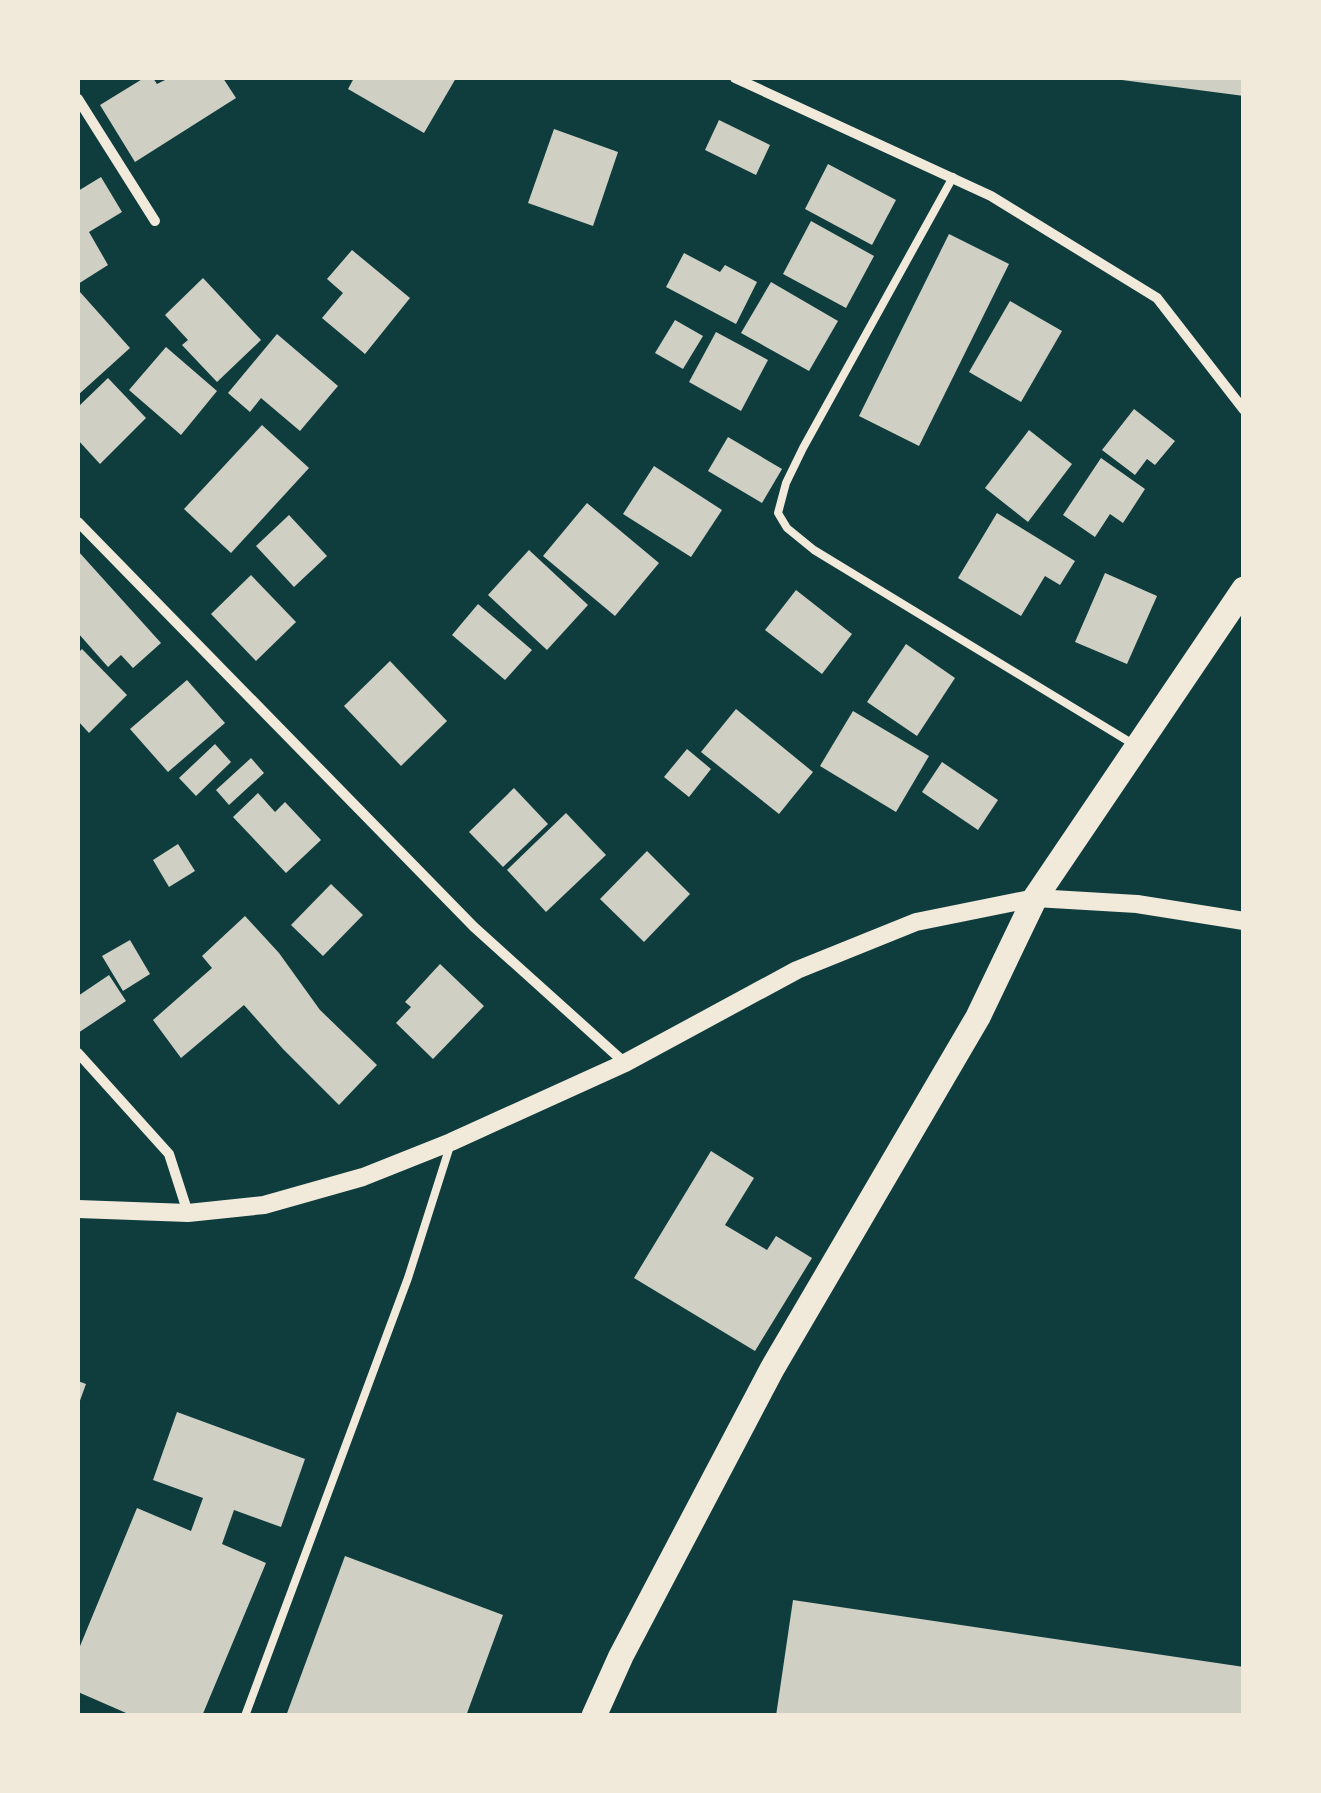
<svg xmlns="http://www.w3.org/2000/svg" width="1321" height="1793" font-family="'PT Sans Narrow',sans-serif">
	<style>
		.building { fill: #cfcfc3 }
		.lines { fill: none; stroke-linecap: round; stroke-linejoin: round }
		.service { stroke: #f1e9da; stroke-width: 8 }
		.minor { stroke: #f1e9da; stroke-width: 10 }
		.tertiary { stroke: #f1e9da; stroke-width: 18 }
		.primary { stroke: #f1e9da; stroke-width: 25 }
	</style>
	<rect width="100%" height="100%" fill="#0f3d3e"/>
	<!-- building -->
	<g class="building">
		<path d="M 144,78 L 153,78 L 157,84 L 169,78 L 223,78 L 236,98 L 135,162 L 100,105 Z"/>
		<path d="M 354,78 L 456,78 L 424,133 L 348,89 Z"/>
		<path d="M 1122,78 L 1244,78 L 1244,96 L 1122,80 Z"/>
		<path d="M 719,120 L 770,145 L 756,175 L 705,150 Z"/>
		<path d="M 554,129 L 618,152 L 593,226 L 528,203 Z"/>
		<path d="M 828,164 L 896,200 L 872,245 L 805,209 Z"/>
		<path d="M 101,177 L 122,212 L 89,232 L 108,265 L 78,284 L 78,191 Z"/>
		<path d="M 811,221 L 874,256 L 846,308 L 783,274 Z"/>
		<path d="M 949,234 L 1009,264 L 919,446 L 859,416 Z"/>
		<path d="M 352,250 L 410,298 L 365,354 L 322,318 L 343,293 L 327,279 Z"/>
		<path d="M 684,253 L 720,272 L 725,265 L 757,282 L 736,324 L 666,287 Z"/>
		<path d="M 203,278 L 261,340 L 217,382 L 182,345 L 188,340 L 165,315 Z"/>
		<path d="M 771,282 L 838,321 L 809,371 L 741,333 Z"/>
		<path d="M 80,292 L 130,348 L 78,395 L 78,293 Z"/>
		<path d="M 1010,301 L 1062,331 L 1021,402 L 969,372 Z"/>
		<path d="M 675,320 L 703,336 L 683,369 L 655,353 Z"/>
		<path d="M 716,332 L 768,360 L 741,411 L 689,382 Z"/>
		<path d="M 277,334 L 338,386 L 300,431 L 261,398 L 250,412 L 228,393 Z"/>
		<path d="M 166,347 L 217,391 L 181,435 L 129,390 Z"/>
		<path d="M 108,378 L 146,418 L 100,464 L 78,440 L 78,407 Z"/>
		<path d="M 1134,409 L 1175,441 L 1155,465 L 1147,459 L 1135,475 L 1102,450 Z"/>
		<path d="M 262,425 L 309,468 L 231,553 L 184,509 Z"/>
		<path d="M 1029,430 L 1072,464 L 1028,522 L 985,488 Z"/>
		<path d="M 728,437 L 782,469 L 762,503 L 708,471 Z"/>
		<path d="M 1101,458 L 1145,489 L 1123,523 L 1110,514 L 1095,537 L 1063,515 Z"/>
		<path d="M 654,466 L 722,510 L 691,557 L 623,514 Z"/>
		<path d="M 587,503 L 659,563 L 615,616 L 543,556 Z"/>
		<path d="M 997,513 L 1075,561 L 1060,585 L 1045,576 L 1021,616 L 958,578 Z"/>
		<path d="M 289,515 L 327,556 L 294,587 L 256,546 Z"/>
		<path d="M 529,550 L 588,605 L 547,650 L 488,595 Z"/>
		<path d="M 78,551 L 161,643 L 133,668 L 121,655 L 108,667 L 78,633 Z"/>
		<path d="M 1105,573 L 1157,596 L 1127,664 L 1075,642 Z"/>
		<path d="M 251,575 L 296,622 L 256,661 L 211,614 Z"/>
		<path d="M 796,590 L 852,634 L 822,674 L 765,630 Z"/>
		<path d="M 478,604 L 532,650 L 505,680 L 452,635 Z"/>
		<path d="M 906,644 L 955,678 L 917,736 L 867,702 Z"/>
		<path d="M 82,649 L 127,695 L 89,733 L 78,721 L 78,653 Z"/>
		<path d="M 390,661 L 447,721 L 401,766 L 344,706 Z"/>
		<path d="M 187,680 L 225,723 L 168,772 L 130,729 Z"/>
		<path d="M 736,709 L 813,772 L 779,814 L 701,752 Z"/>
		<path d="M 853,711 L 929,756 L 896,812 L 820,766 Z"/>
		<path d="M 215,744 L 231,762 L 196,796 L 179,778 Z"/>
		<path d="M 687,749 L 711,769 L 689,797 L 664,777 Z"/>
		<path d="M 251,758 L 264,773 L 229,805 L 216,790 Z"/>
		<path d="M 942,762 L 998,800 L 978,830 L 922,792 Z"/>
		<path d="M 514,788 L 548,824 L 503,867 L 469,832 Z"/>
		<path d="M 258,793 L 275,812 L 285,802 L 321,840 L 286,873 L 233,817 Z"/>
		<path d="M 566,813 L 606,855 L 546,912 L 507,870 Z"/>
		<path d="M 178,844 L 195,871 L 169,887 L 153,860 Z"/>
		<path d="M 647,851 L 690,894 L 644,942 L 600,899 Z"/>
		<path d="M 331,884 L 363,915 L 323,956 L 291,925 Z"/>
		<path d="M 245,916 L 279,953 L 320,1010 L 377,1065 L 339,1105 L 283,1049 L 244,1005 L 181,1058 L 153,1020 L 212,968 L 202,956 Z"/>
		<path d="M 130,940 L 150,974 L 123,991 L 102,956 Z"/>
		<path d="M 440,964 L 484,1006 L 433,1059 L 396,1023 L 411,1007 L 405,1002 Z"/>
		<path d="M 109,975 L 126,1001 L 78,1033 L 78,996 Z"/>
		<path d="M 711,1151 L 754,1178 L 725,1225 L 767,1250 L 776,1236 L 812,1258 L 755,1351 L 634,1278 Z"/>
		<path d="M 78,1381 L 86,1384 L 78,1406 Z"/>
		<path d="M 177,1412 L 305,1459 L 281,1527 L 234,1510 L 222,1544 L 266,1563 L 202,1716 L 133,1716 L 78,1692 L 78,1651 L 137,1508 L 191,1531 L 203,1498 L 153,1480 Z"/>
		<path d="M 345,1556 L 503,1615 L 466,1716 L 286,1716 Z"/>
		<path d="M 793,1600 L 1244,1667 L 1244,1716 L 776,1716 Z"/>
	</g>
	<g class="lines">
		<!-- service -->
		<g class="service">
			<path d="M 953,177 L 803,448 L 786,483 L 778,513 L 787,528 L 814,550 L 1133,744"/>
			<path d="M 245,1716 L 408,1278 L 450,1146"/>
		</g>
		<!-- minor -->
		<g class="minor">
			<path d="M 735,78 L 991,196 L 1157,298 L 1244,410"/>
			<path d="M 78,99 L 155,221"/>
			<path d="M 78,522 L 474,927 L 625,1063"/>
			<path d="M 78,1053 L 169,1154 L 188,1213"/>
		</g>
		<!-- tertiary -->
		<path class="tertiary" d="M 78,1209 L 188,1213 L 264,1205 L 363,1177 L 451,1142 L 625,1063 L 797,970 L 916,922 L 1035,898 L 1137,904 L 1244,921"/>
		<!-- primary -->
		<path class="primary" d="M 594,1716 L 621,1656 L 772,1369 L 978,1017 L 1035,898 L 1244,589"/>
	</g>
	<!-- border -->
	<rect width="1321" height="1793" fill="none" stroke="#f1e9da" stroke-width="160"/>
</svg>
